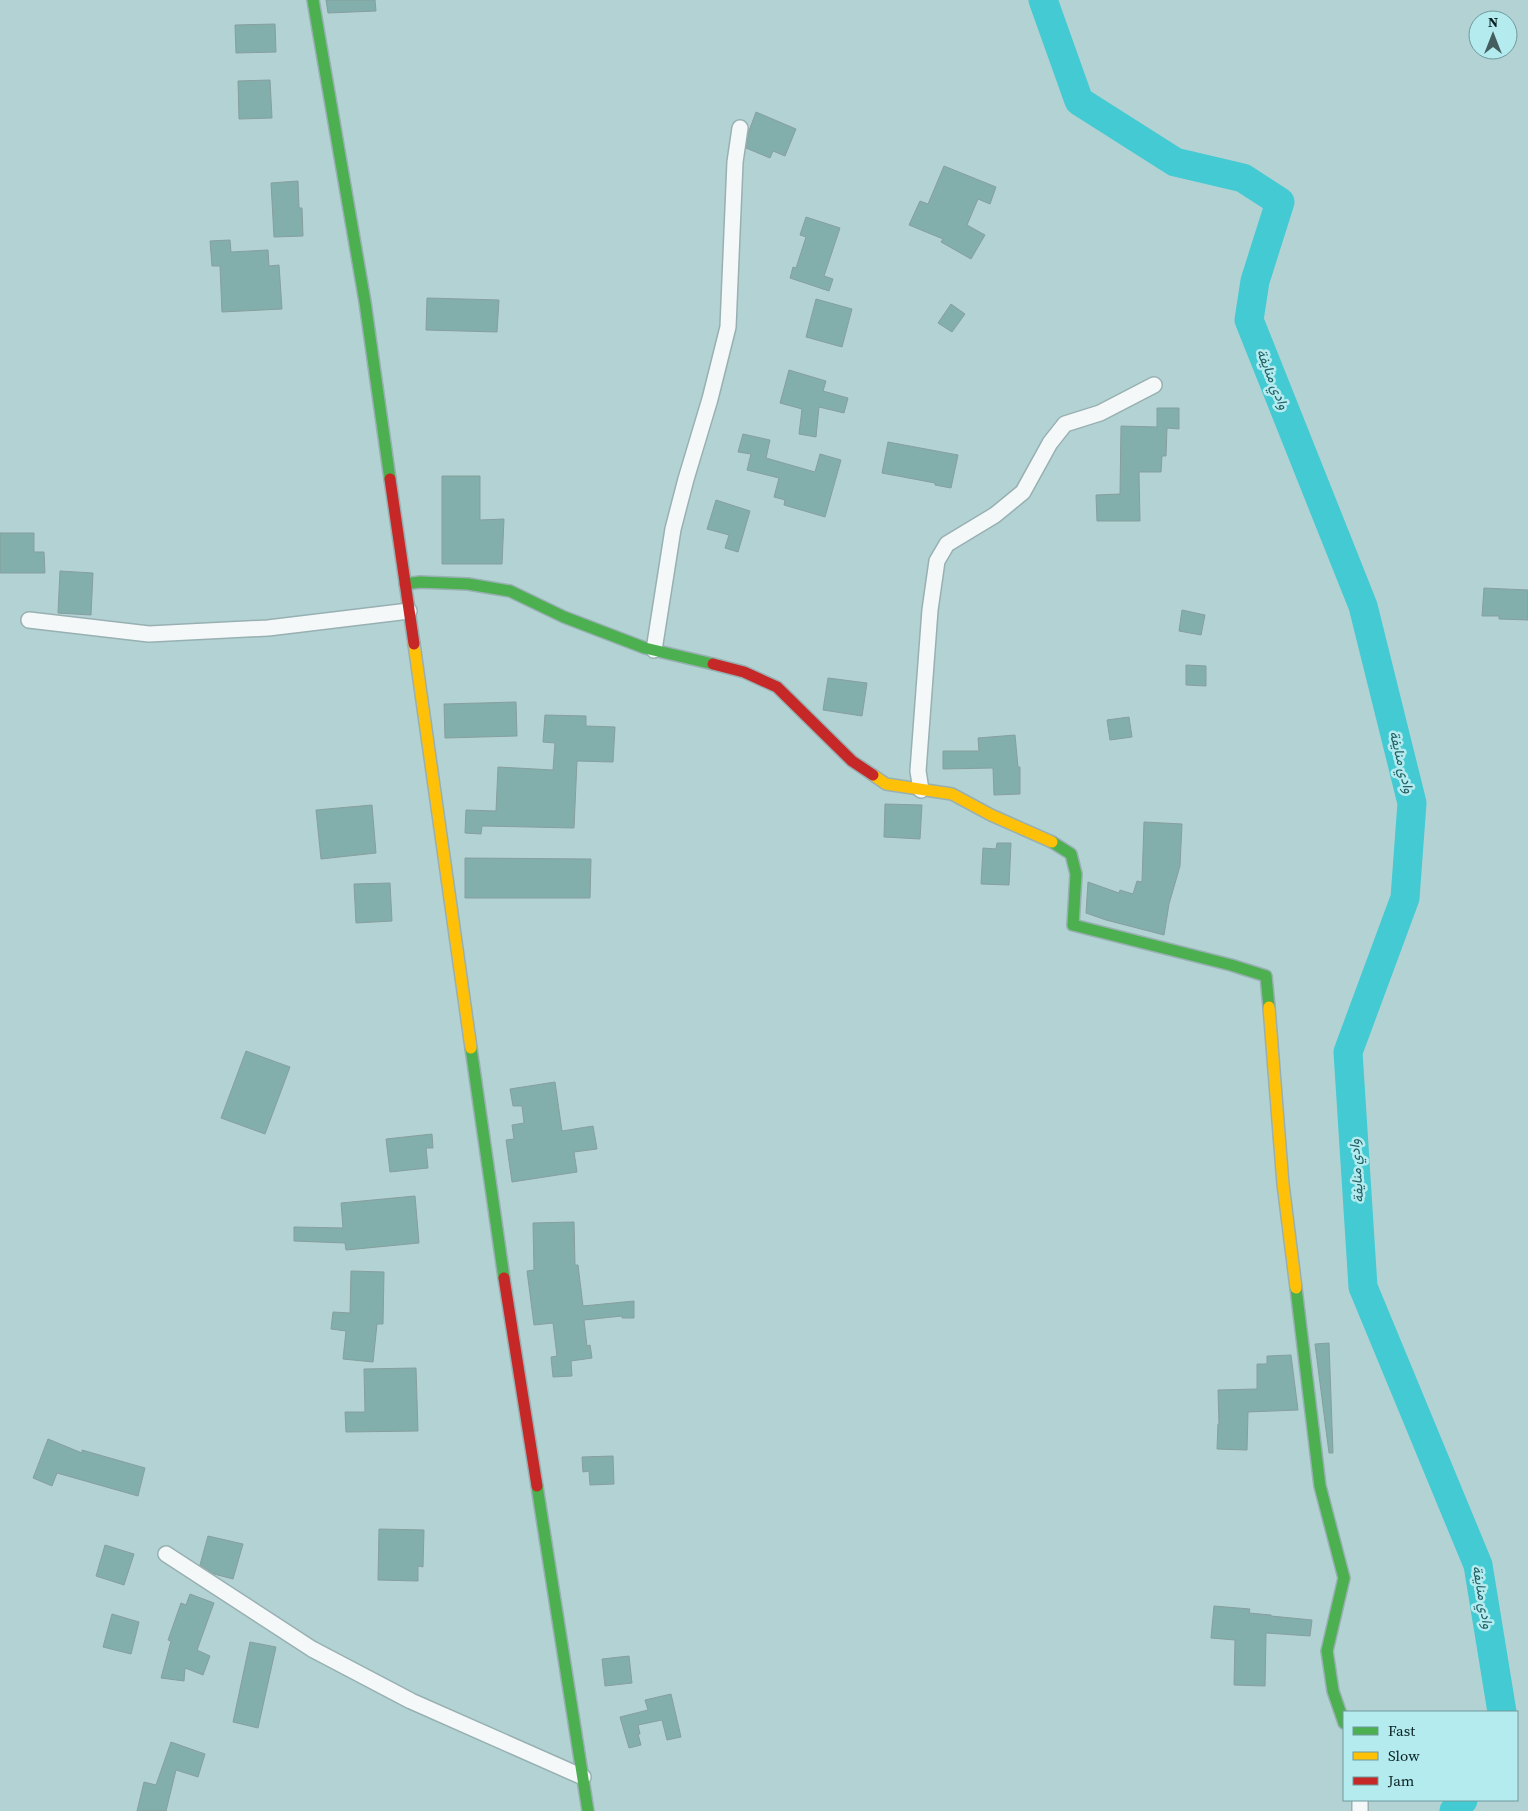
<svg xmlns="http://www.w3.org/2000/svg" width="1528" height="1811" font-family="'Source Serif 4',Vazirmatn,serif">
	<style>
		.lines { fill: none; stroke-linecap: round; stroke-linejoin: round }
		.river { stroke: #43cad2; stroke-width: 29 }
		.building { fill: #82aeab; stroke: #879f9e }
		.street-casing { stroke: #98b0b2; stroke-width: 18 }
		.fast-casing { stroke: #98b0b2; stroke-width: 14 }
		.slow-casing { stroke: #98b0b2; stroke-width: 14 }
		.jam-casing { stroke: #98b0b2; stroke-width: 14 }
		.street { stroke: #f4f8f9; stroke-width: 15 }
		.fast { stroke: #4caf50; stroke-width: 11 }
		.slow { stroke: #ffc107; stroke-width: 11 }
		.jam { stroke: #c62828; stroke-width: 11 }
		.labels { text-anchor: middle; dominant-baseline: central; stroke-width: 5; stroke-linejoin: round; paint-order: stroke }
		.water-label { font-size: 14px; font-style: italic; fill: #215f64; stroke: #b3ebef }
	</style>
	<rect width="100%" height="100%" fill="#b3d2d4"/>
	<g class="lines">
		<!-- river -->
		<g class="river">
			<path d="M 1043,0 L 1079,101 L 1175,162 L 1243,178 L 1280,202 L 1255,281 L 1249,320 L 1363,606 L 1412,803 L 1405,898 L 1348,1052 L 1363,1287 L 1478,1565 L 1502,1712"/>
			<path d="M 1454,1811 L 1463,1800"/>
		</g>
	</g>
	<!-- building -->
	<g class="building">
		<path d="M 326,0 L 375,0 L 376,11 L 328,13 Z"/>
		<path d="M 275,24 L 276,52 L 236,53 L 235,25 Z"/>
		<path d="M 270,80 L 272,118 L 239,119 L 238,81 Z"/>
		<path d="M 756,112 L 796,129 L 785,156 L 773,151 L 770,158 L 746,148 L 749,131 Z"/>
		<path d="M 944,166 L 996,187 L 990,204 L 978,199 L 967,225 L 985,235 L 971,259 L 941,242 L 943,239 L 909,225 L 920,201 L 928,204 Z"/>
		<path d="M 298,181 L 299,208 L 302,208 L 303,236 L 274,237 L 271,183 Z"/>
		<path d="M 806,217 L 840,228 L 824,276 L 833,279 L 829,291 L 790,278 L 793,267 L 796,268 L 806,237 L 800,235 Z"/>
		<path d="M 230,240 L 231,252 L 268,250 L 269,266 L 279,265 L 282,309 L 222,312 L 220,266 L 212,266 L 210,241 Z"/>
		<path d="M 427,298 L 499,300 L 497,332 L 426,330 Z"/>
		<path d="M 816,299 L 852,309 L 842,347 L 806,337 Z"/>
		<path d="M 951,304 L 965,314 L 952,332 L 938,323 Z"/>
		<path d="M 789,370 L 826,381 L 823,391 L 848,398 L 844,413 L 819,407 L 816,437 L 799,434 L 802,409 L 780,403 Z"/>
		<path d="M 1157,408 L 1179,408 L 1179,429 L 1167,428 L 1166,456 L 1162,456 L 1161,472 L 1139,472 L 1140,521 L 1097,521 L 1096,495 L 1120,494 L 1121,426 L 1157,427 Z"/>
		<path d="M 743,434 L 770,440 L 766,458 L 815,472 L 820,454 L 841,460 L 825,517 L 784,505 L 785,500 L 774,497 L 779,478 L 747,470 L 751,454 L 738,452 Z"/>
		<path d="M 888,442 L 958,455 L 951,488 L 935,485 L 935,483 L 882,473 Z"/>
		<path d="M 442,476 L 480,476 L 480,520 L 504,519 L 502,564 L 442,564 Z"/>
		<path d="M 716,500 L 750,511 L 738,552 L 725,548 L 729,535 L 707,529 Z"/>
		<path d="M 0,533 L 34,533 L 34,552 L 44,552 L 45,573 L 0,573 Z"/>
		<path d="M 60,571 L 93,573 L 91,615 L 58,613 Z"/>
		<path d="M 1484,588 L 1528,590 L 1528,620 L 1499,619 L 1499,616 L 1482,616 Z"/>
		<path d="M 1182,610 L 1205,615 L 1201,635 L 1179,631 Z"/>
		<path d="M 1186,665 L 1206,666 L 1206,686 L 1186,685 Z"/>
		<path d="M 828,678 L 867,683 L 862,716 L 823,710 Z"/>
		<path d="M 516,702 L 517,736 L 445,738 L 444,704 Z"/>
		<path d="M 545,715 L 586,716 L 586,726 L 615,727 L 613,762 L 577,761 L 574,828 L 482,826 L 481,834 L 465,833 L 466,810 L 496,811 L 498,767 L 553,770 L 555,743 L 543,742 Z"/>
		<path d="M 1129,717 L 1132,737 L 1110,740 L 1107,720 Z"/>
		<path d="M 1015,735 L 1018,767 L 1020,767 L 1020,794 L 994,795 L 993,768 L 943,769 L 943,751 L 979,751 L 978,738 Z"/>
		<path d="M 885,804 L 922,805 L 920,839 L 884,837 Z"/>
		<path d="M 372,805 L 376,853 L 321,859 L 316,810 Z"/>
		<path d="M 1144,822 L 1182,824 L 1180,866 L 1169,904 L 1164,935 L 1106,920 L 1086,913 L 1088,882 L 1119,893 L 1120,890 L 1133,894 L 1137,881 L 1142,882 Z"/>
		<path d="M 997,843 L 1011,843 L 1009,885 L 981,884 L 983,848 L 996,849 Z"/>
		<path d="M 465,858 L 591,859 L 590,898 L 465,898 Z"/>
		<path d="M 390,883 L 392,921 L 356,923 L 354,884 Z"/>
		<path d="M 246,1051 L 290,1067 L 265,1134 L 221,1118 Z"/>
		<path d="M 555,1082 L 562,1131 L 593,1126 L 597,1149 L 574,1152 L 577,1172 L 512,1182 L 506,1140 L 514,1139 L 512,1125 L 524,1123 L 522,1106 L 513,1106 L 510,1089 Z"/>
		<path d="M 432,1134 L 433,1148 L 426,1148 L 428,1168 L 390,1172 L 386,1139 Z"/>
		<path d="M 415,1196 L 419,1243 L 346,1250 L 345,1243 L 294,1241 L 294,1227 L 343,1228 L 341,1203 Z"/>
		<path d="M 574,1222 L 575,1265 L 578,1265 L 583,1306 L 634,1301 L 634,1318 L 622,1318 L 622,1316 L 584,1320 L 587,1346 L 590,1345 L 592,1358 L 571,1361 L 572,1376 L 553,1377 L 551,1357 L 557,1356 L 553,1323 L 534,1325 L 527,1271 L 534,1270 L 533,1223 Z"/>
		<path d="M 351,1271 L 384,1272 L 383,1324 L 377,1324 L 373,1362 L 343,1359 L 346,1331 L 331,1329 L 333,1312 L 350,1313 Z"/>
		<path d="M 1329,1343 L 1333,1453 L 1329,1453 L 1315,1344 Z"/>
		<path d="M 1291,1355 L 1298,1410 L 1248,1412 L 1247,1450 L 1217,1449 L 1218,1424 L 1219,1424 L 1218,1390 L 1257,1389 L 1257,1364 L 1267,1364 L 1267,1356 Z"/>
		<path d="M 416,1368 L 418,1431 L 346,1432 L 345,1412 L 365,1412 L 364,1369 Z"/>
		<path d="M 48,1439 L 82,1453 L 82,1450 L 145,1468 L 138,1496 L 57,1473 L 52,1486 L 33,1478 Z"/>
		<path d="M 613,1456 L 614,1484 L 590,1485 L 589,1471 L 583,1472 L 582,1457 Z"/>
		<path d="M 379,1529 L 424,1530 L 423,1567 L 418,1566 L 418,1581 L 378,1580 Z"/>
		<path d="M 208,1536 L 243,1544 L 233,1579 L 214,1574 L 200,1565 Z"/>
		<path d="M 105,1545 L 134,1554 L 124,1585 L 96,1576 Z"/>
		<path d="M 190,1594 L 214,1603 L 197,1650 L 210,1656 L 203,1675 L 185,1668 L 184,1681 L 161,1678 L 171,1641 L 168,1640 L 181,1603 L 186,1605 Z"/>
		<path d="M 1214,1606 L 1250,1609 L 1249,1613 L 1271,1615 L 1271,1616 L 1312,1620 L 1310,1636 L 1266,1633 L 1265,1686 L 1234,1685 L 1235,1640 L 1211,1638 Z"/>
		<path d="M 112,1614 L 139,1622 L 131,1654 L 103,1647 Z"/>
		<path d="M 250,1642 L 276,1647 L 258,1728 L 233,1722 Z"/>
		<path d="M 629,1656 L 632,1683 L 605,1686 L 602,1659 Z"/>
		<path d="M 671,1694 L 681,1737 L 667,1740 L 662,1720 L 638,1725 L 640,1734 L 638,1734 L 641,1745 L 629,1748 L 620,1717 L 648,1710 L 645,1700 Z"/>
		<path d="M 171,1742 L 205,1754 L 198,1777 L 176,1770 L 166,1811 L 137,1811 L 144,1782 L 156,1785 Z"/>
	</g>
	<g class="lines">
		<!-- street casing -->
		<g class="street-casing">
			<g id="street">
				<path d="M 29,620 L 149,634 L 268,628 L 409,611"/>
				<path d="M 654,650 L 673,529 L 686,479 L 710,399 L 728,327 L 735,162 L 740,128"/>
				<path d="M 921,790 L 918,771 L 930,610 L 937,561 L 947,544 L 995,515 L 1023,492 L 1050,443 L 1065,424 L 1100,413 L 1154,385"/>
				<path d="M 166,1554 L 312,1649 L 411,1701 L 583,1777"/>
				<path d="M 1360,1811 L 1360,1800"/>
			</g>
		</g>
		<!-- fast casing -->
		<g class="fast-casing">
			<g id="fast">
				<path d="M 313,0 L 365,302 L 390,479"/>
				<path d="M 405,584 L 420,582 L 468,584 L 510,591 L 564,617 L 645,648 L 713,664"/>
				<path d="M 1052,842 L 1071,854 L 1076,874 L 1073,925 L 1231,965 L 1266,976 L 1269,1007"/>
				<path d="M 471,1048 L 504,1278"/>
				<path d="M 1296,1288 L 1320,1486 L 1344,1578 L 1327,1651 L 1333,1691 L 1344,1723"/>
				<path d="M 537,1486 L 588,1811"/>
			</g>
		</g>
		<!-- slow casing -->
		<g class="slow-casing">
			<g id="slow">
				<path d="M 414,644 L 471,1048"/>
				<path d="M 873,775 L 886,784 L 952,794 L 991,815 L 1052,842"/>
				<path d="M 1269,1007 L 1283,1184 L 1296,1288"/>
			</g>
		</g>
		<!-- jam casing -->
		<g class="jam-casing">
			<g id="jam">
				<path d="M 390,479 L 414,644"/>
				<path d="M 713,664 L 744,672 L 777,687 L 852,761 L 873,775"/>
				<path d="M 504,1278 L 537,1486"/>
			</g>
		</g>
		<!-- street -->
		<use href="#street" class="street"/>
		<!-- fast -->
		<use href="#fast" class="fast"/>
		<!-- slow -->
		<use href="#slow" class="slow"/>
		<!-- jam -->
		<use href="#jam" class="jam"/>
	</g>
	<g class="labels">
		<!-- water labels -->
		<g class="water-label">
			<text transform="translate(1273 379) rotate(68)">وادي منايفة</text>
			<text transform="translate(1402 762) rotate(76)">وادي منايفة</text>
			<text transform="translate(1356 1171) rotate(-94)">وادي منايفة</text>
			<text transform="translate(1483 1597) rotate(80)">وادي منايفة</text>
		</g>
	</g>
	<!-- legend -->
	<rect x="1343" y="1711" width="175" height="90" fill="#b3ebef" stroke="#6f9a9d"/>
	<rect x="1353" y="1727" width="25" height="8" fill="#4caf50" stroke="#6f9a9d"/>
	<text x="1388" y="1736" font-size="15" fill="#092021">Fast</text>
	<rect x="1353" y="1752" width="25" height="8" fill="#ffc107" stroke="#6f9a9d"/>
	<text x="1388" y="1761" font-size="15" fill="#092021">Slow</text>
	<rect x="1353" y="1777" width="25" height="8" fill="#c62828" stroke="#6f9a9d"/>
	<text x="1388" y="1786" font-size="15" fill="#092021">Jam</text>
	<!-- north arrow -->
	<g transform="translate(1493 35)"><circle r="24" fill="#b3ebef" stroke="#6f9a9d"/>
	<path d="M0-4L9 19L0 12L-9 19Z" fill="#445e60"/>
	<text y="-8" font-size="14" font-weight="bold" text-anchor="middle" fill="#092021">N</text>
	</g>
</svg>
